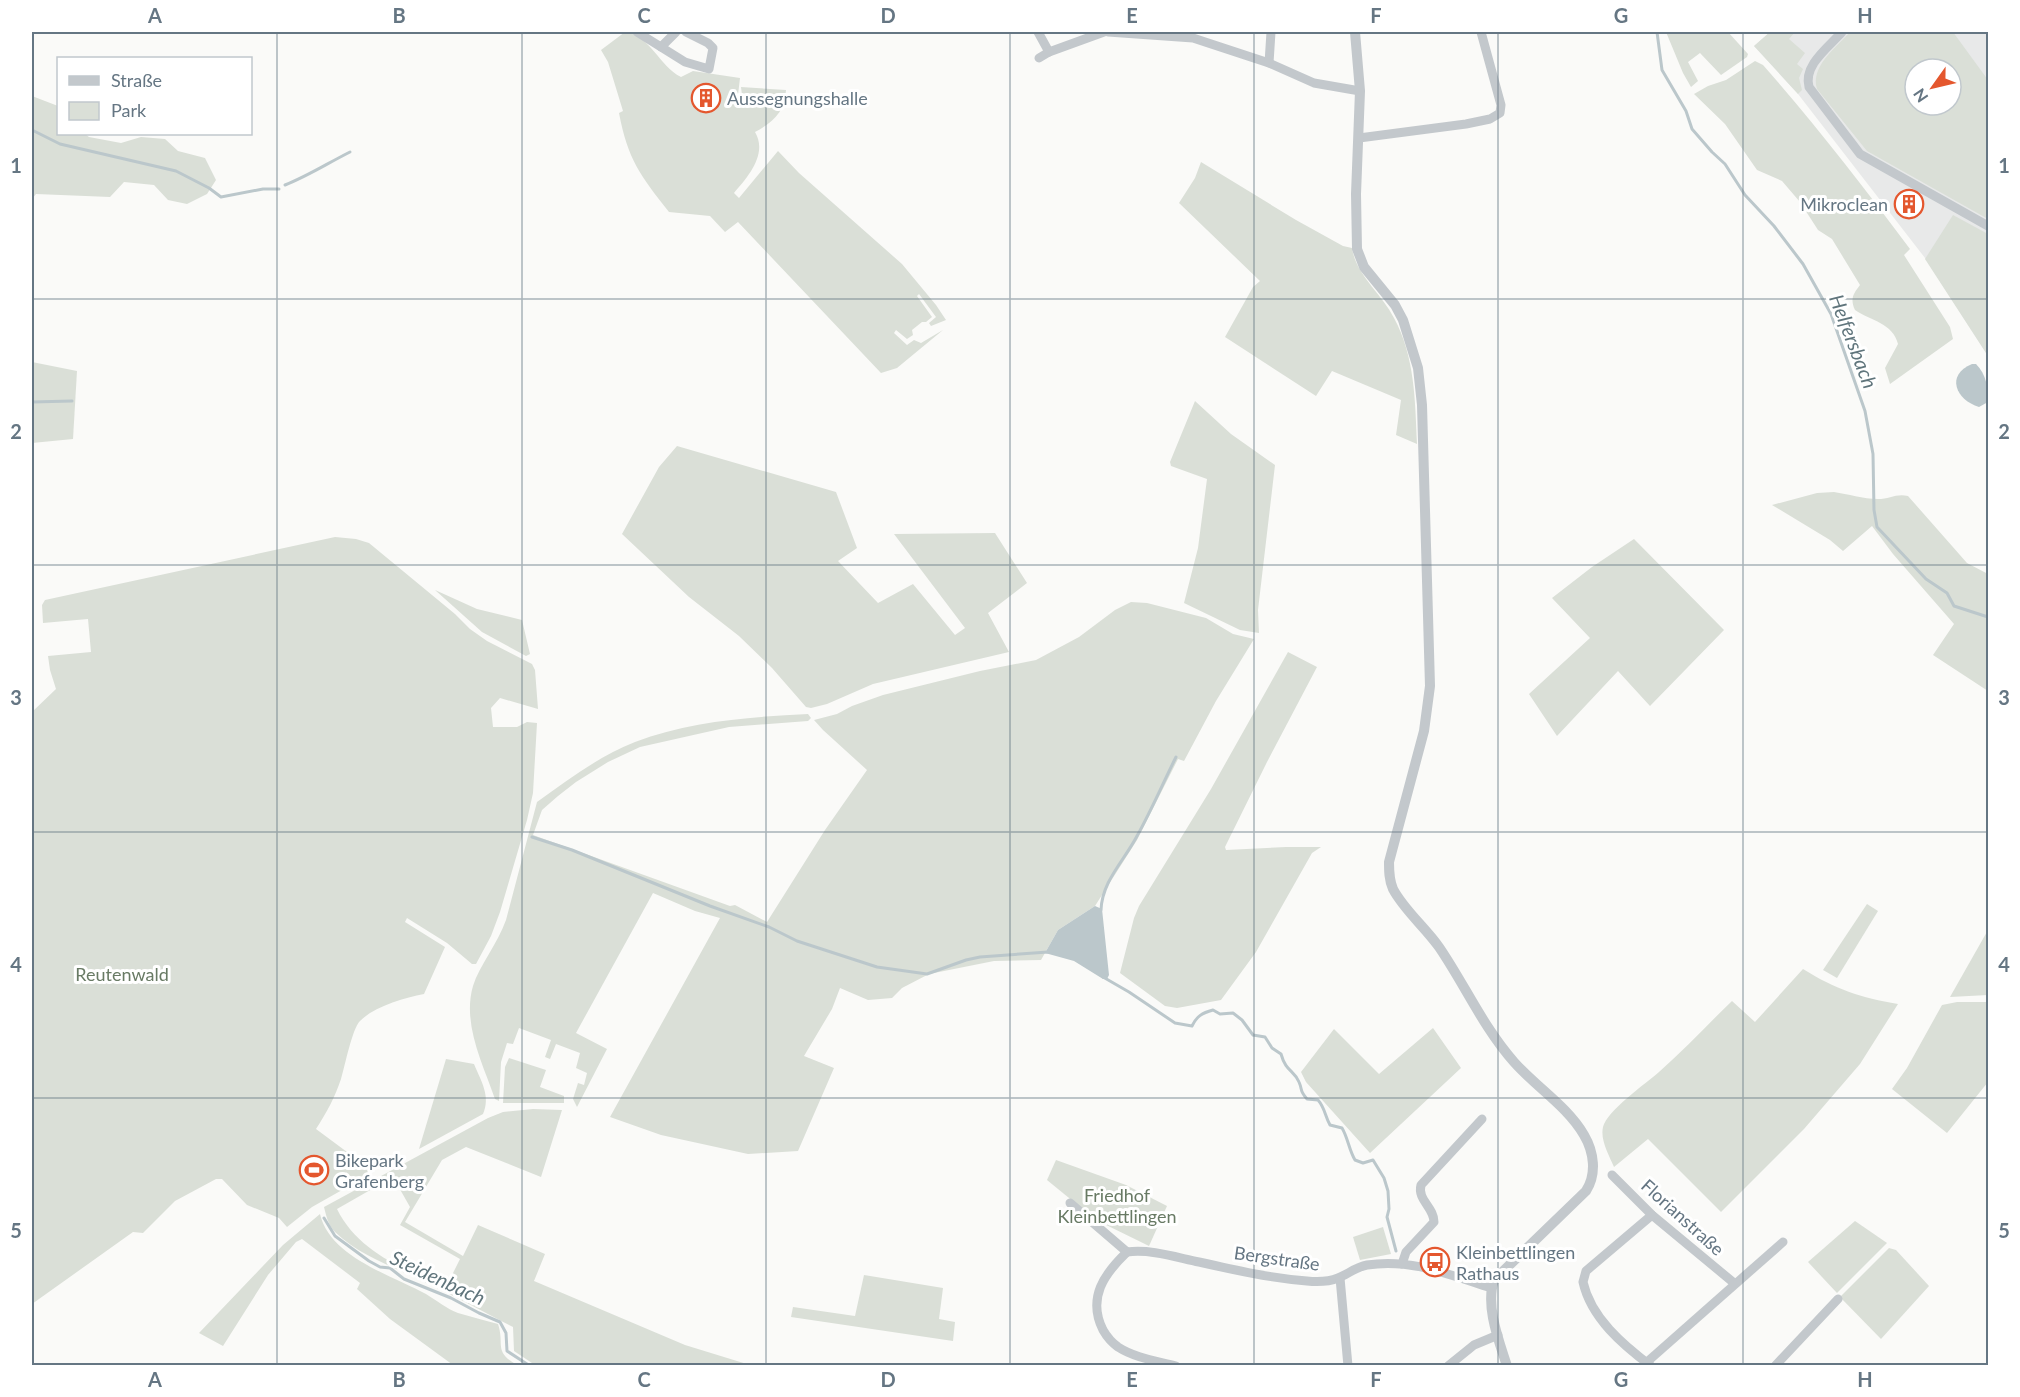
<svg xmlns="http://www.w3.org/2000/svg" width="2020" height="1397" font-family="Lato,sans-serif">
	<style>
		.built { fill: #e8e9e9; fill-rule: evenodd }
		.green { fill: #dadfd7; fill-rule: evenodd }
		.water { fill: #bbc7cb }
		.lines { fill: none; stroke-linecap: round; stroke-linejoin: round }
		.stream { stroke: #bbc7cb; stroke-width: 3 }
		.minor { stroke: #c3c8cc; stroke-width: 9 }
		.tertiary { stroke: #c3c8cc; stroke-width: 10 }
		.grid { fill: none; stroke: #657683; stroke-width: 1.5; stroke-opacity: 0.55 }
		.labels { text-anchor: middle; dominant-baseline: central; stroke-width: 6; stroke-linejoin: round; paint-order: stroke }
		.poi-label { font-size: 18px; fill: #657683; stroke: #fff; text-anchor: start }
		.park-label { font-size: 18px; fill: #687a64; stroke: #fff }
		.street-label { font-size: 18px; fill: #657683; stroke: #fff }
		.water-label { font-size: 20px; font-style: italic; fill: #60757c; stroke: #fff }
		.neatline { fill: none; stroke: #657683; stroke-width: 2 }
		.grid-label { font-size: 20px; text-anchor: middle; font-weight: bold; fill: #657683 }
	</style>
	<rect width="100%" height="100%" fill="#fafaf8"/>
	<!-- built -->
	<path class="built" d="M 1770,32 L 1988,32 L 1988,356 L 1925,258 L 1798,94 L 1754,46 ZM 1915,69 L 1951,69 L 1951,105 L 1915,105 Z"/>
	<!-- green -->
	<g class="green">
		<path d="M 625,32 C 650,35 659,66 681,77 L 693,71 L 740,78 L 738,95 L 742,95 L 741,87 L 786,90 C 785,111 774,122 755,132 C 768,154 748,177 734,193 L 739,198 L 778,151 L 799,173 L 902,264 L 936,305 L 946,320 L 931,326 L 929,323 L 936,317 L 919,294 L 917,296 L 932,317 L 926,322 L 922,322 L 912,330 L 913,335 L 907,339 L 896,330 L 894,333 L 907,345 L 914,340 L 921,343 L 943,330 L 897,368 L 881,373 L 738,222 L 725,232 L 710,216 L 669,212 C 640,175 628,160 619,113 L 623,111 L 608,62 L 601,50 Z"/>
		<path d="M 1666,32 L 1728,32 L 1748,54 L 1747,57 L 1721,75 L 1700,53 L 1688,62 L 1698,81 L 1691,87 L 1683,73 Z"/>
		<path d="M 1770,32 L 1795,32 L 1789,39 L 1805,53 L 1797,64 L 1803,69 L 1799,78 L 1802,90 L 1798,94 L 1754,46 Z"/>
		<path d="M 1850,32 L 1953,32 L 1988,80 L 1988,219 L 1867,151 L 1817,89 C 1810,66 1837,47 1850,32 ZM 1915,69 L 1951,69 L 1951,105 L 1915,105 Z"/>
		<path d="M 1755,61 L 1763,65 C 1815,124 1863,186 1910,249 L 1904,255 L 1950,327 L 1953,339 L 1890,384 L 1885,368 L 1898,344 C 1893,323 1871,321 1855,310 C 1850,299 1853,294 1860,285 L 1832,239 L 1818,230 L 1800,202 L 1782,181 L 1757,170 L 1725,124 L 1694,94 L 1708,86 L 1726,80 Z"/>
		<path d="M 32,96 L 58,106 L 58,134 L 85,134 L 89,137 L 121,143 L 141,137 L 165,139 L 178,151 L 205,158 L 216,180 L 207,194 L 187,204 L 168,200 L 154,185 L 124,182 L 110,197 L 36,194 L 32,199 Z"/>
		<path d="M 1201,162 L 1296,220 L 1343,246 L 1352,248 C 1356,275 1382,294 1394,318 C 1415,357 1415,400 1417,444 L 1396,435 L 1401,400 L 1332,371 L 1316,396 L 1225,337 L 1253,287 L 1260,281 L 1179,203 L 1195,178 Z"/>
		<path d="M 1953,215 L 1988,234 L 1988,356 L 1925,259 Z"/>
		<path d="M 32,362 L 77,371 L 73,439 L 32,443 Z"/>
		<path d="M 1195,401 L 1231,434 L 1275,465 L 1258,610 L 1259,633 L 1240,630 L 1184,603 L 1198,548 L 1207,479 L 1171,466 L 1170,462 Z"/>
		<path d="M 677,446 L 836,492 L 857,548 L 838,561 L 878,603 L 913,584 L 955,635 L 965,628 L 894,534 L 995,533 L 1027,583 L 988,613 L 1009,652 L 873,684 L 827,704 L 811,708 L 806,707 L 772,668 L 739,636 L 689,597 L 622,534 L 659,467 Z"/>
		<path d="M 1834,492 C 1848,494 1863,499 1878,499 C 1889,499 1897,493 1908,496 L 1967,563 L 1988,574 L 1988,691 L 1933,655 L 1954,624 L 1893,554 L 1872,526 L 1843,551 L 1830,540 L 1772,505 L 1817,493 Z"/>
		<path d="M 335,537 L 356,539 L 369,543 L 455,614 L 470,629 L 487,641 L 532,664 L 535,670 L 538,709 L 500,698 L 491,708 L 493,727 L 517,727 L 527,722 L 537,723 L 533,793 L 527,820 L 500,912 L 491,936 L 476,964 L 472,964 L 447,943 L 407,918 L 405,922 L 445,947 L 424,994 C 404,998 375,1006 360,1021 C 352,1029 345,1066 341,1079 C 335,1097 327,1112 316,1129 L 374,1172 L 312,1207 L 287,1227 L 279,1218 L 247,1205 L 222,1179 L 216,1179 L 175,1201 L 143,1233 L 133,1232 L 32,1304 L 32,712 L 56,689 L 50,670 L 48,656 L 91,652 L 88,619 L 43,623 L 42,605 L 45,600 Z"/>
		<path d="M 1634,539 L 1724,630 L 1650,706 L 1618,671 L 1557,736 L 1529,694 L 1590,638 L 1552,598 L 1592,567 Z"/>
		<path d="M 435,590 L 477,609 L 522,620 L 530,654 L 526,656 L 482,632 Z"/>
		<path d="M 1131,602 L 1147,603 L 1206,618 L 1233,634 L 1254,639 L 1216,701 L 1184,761 L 1178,759 L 1137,840 L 1095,906 L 1058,930 L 1041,960 L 994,961 L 929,974 L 902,988 L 892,998 L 868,1000 L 840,988 L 832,1009 L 804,1056 L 834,1068 L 798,1151 L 748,1154 L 661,1135 L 610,1117 L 720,918 L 695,911 L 653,893 L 576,1033 L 607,1049 L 577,1107 L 573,1099 L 578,1083 L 584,1085 L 587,1073 L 576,1068 L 580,1053 L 556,1044 L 550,1059 L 545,1057 L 551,1040 L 519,1028 L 513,1044 L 507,1043 L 501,1062 L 499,1101 L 495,1099 C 483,1064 462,1024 473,986 C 479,966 498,943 506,920 L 537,802 C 568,780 599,756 635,742 C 690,721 750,717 808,714 L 811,718 L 808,721 L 729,727 L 640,747 L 608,762 L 576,782 L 558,796 L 542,810 L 533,835 L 730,906 L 735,905 L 767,922 L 825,830 L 867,770 L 823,730 L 814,720 L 837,714 L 852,706 L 883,695 L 980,671 L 1036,660 L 1079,637 L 1115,610 Z"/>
		<path d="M 1288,652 L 1317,667 L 1267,762 L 1225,847 L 1226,850 L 1286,847 L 1321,847 L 1312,853 L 1256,952 L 1221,1000 L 1177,1008 L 1165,1006 L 1120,973 L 1134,918 L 1139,906 L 1211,789 Z"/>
		<path d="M 1867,904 L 1878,911 L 1837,978 L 1823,970 Z"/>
		<path d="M 1988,930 L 1988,995 L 1950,997 Z"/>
		<path d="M 1803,969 C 1835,989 1861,998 1898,1004 L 1860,1064 L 1804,1129 L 1721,1212 L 1648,1139 L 1614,1167 C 1609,1155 1600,1140 1603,1127 C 1607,1111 1645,1084 1659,1072 C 1684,1050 1707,1025 1732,1001 L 1755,1022 Z"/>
		<path d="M 1957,1002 L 1988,1002 L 1988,1082 L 1947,1133 L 1892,1089 L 1907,1068 L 1942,1005 Z"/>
		<path d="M 1433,1028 L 1461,1068 L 1370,1153 L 1306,1082 L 1301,1072 L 1334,1029 L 1379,1074 Z"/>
		<path d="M 509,1058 L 546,1070 L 540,1087 L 564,1096 L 564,1103 L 503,1103 L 505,1067 Z"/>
		<path d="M 446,1059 L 474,1064 C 481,1081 491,1096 483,1114 L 419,1149 Z"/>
		<path d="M 533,1109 L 562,1110 L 541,1177 L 466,1147 L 442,1160 L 405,1222 L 463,1256 L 478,1225 L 545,1254 L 534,1281 L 685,1345 L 750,1365 L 535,1365 L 514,1351 L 513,1327 C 482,1311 451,1294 418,1279 C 389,1265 359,1255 335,1232 C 328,1225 326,1215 324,1207 L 488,1118 L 503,1112 ZM 393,1177 L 410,1207 L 400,1225 L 460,1259 L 446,1287 C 405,1270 358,1252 337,1209 Z"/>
		<path d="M 1056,1160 L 1126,1185 L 1167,1206 L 1149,1246 L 1096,1220 L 1047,1180 Z"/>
		<path d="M 320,1214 C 330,1257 391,1275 426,1294 C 436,1300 447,1309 458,1313 C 471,1317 484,1320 498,1324 C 505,1345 493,1351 517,1365 L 453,1365 L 390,1319 L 357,1289 L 360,1283 L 302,1239 L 296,1242 L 268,1275 L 223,1346 L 199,1333 L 283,1245 Z"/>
		<path d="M 1855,1221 L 1887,1243 L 1837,1293 L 1808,1262 Z"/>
		<path d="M 1383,1227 L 1391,1254 L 1360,1260 L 1353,1237 Z"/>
		<path d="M 1889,1248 L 1896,1250 L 1929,1286 L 1881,1339 L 1840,1297 Z"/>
		<path d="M 864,1275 L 943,1288 L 939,1319 L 955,1322 L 953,1341 L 791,1317 L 793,1307 L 855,1316 Z"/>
	</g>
	<!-- water -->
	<g class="water">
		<path d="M 1972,364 L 1976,364 C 1986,374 1989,389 1988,402 L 1979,407 C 1956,400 1945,375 1972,364 Z"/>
		<path d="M 1095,906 L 1102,909 L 1109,975 L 1107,979 L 1103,979 L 1074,961 L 1045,953 L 1058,930 Z"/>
	</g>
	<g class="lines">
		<!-- stream -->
		<g class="stream">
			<path d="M 1657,32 L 1662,70 L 1686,111 L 1692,129 L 1712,152 L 1725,164 L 1745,195 L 1774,226 L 1803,264 L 1831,314 L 1865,411 L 1873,454 L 1874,510 L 1877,527 L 1926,579 L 1947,593 L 1954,606 L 1988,617"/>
			<path d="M 32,130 L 60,144 L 176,171 L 209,188 L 221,197 L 263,189 L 279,189"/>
			<path d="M 285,185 C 308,176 328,163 350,152"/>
			<path d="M 32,402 L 72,401"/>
			<path d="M 532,837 L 572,850 L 710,906 L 769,927 L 797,941 L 877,967 L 927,974 L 966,960 L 980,957 L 1048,952"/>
			<path d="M 1101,910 C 1102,881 1124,861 1137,836 C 1151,811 1163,783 1176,757"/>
			<path d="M 1103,977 L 1129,992 L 1175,1023 L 1192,1026 C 1197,1016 1202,1013 1213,1010 L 1220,1014 L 1233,1013 L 1242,1020 L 1253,1035 L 1265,1037 L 1272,1048 L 1281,1054 C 1286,1072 1294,1070 1299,1082 C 1303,1091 1299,1090 1307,1099 L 1318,1100 C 1325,1108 1325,1116 1330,1125 L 1342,1128 C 1348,1138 1349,1150 1355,1160 L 1363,1163 L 1373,1160 L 1384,1178 L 1388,1191 L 1389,1209 L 1387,1217 L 1396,1251"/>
			<path d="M 324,1218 L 335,1236 L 369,1261 L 380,1267 L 390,1268 L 404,1279 L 451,1298 L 479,1313 L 500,1322 L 506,1333 L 507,1351 L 530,1366"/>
		</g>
		<!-- minor -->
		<g class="minor">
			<path d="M 637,32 L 661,47 L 676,32"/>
			<path d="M 1038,32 L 1049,52"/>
			<path d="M 1108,32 L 1193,38 L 1269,63 L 1314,83 L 1360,91"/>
			<path d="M 1842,32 C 1829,47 1803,65 1809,87 L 1860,154 L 1988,226"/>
			<path d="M 661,47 L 685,62 L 709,69 L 713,48 L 708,43 L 686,32"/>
			<path d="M 1039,58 L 1049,52 L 1104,32"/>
			<path d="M 1269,63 L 1271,32"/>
			<path d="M 1359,138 L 1466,124 L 1490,119 L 1500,113 L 1501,105 L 1481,32"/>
			<path d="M 1612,1175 L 1652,1215 L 1734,1283"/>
			<path d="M 1070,1203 L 1127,1252"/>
			<path d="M 1127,1252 C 1151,1249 1175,1257 1199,1262 C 1234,1270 1270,1278 1307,1281 C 1317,1282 1328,1282 1338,1278 C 1348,1274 1356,1267 1367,1265 C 1411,1258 1450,1275 1491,1288"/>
			<path d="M 1127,1252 C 1104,1274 1087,1298 1103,1330 C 1107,1337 1111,1342 1118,1347 C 1135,1358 1157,1361 1176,1366"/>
			<path d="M 1402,1264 L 1406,1252 L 1434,1222 C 1434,1207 1417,1200 1421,1185 L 1482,1119"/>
			<path d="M 1340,1278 L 1348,1366"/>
			<path d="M 1647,1362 L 1783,1242"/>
			<path d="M 1448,1366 L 1474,1345 L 1498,1335"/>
			<path d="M 1651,1366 C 1623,1345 1591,1318 1583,1282 L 1586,1271 L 1652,1215"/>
			<path d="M 1775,1366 L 1838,1299"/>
		</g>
		<!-- tertiary -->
		<path class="tertiary" d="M 1355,32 L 1360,91 L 1356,194 L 1357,249 L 1364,267 L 1395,305 L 1403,320 L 1418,368 L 1422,405 L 1430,686 L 1424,731 L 1389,862 C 1389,871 1389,880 1393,889 C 1404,910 1425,927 1439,947 C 1465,985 1483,1027 1514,1062 C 1536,1087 1567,1106 1584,1135 C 1594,1152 1597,1174 1586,1191 L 1494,1280 C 1485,1306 1499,1341 1507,1366"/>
	</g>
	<!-- grid -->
	<path class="grid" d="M 277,32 L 277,1366M 522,32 L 522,1366M 766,32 L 766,1366M 1010,32 L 1010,1366M 1254,32 L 1254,1366M 1498,32 L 1498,1366M 1743,32 L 1743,1366M 32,299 L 1988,299M 32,565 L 1988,565M 32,832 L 1988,832M 32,1098 L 1988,1098"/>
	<!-- icons -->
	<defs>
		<g id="building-ring" transform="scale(1.5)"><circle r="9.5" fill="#fff" stroke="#e4572e" stroke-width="1.5"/><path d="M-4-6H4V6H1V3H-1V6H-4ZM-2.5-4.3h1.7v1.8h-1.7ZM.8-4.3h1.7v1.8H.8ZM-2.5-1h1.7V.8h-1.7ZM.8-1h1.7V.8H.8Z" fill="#e4572e"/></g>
		<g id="stadium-ring" transform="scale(1.5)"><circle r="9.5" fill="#fff" stroke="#e4572e" stroke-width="1.5"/><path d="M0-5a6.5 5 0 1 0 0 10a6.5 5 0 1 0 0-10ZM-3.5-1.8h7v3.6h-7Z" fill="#e4572e"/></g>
		<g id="bus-ring" transform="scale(1.5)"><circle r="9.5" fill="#fff" stroke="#e4572e" stroke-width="1.5"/><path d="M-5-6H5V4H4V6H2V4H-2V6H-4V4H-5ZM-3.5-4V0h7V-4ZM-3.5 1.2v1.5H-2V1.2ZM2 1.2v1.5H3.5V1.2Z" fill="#e4572e"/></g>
	</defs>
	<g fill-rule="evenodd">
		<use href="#building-ring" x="706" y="98"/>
		<use href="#building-ring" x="1909" y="204"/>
		<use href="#stadium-ring" x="314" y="1170"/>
		<use href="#bus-ring" x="1435" y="1262"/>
	</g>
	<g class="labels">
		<!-- poi labels -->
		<g class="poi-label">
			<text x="727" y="98">Aussegnungshalle</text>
			<text x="1888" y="204" text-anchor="end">Mikroclean</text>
			<text x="335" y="1160">Bikepark<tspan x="335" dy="21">Grafenberg</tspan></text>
			<text x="1456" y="1252">Kleinbettlingen<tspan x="1456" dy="21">Rathaus</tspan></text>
		</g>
		<!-- park labels -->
		<g class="park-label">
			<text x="122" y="974">Reutenwald</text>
			<text x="1117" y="1195">Friedhof<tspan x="1117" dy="21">Kleinbettlingen</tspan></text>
		</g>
		<!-- street labels -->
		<g class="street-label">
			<text transform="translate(1683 1217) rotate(42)">Florianstraße</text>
			<text transform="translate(1277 1258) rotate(8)">Bergstraße</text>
		</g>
		<!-- water labels -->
		<g class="water-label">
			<text transform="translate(1854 341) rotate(69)">Helfersbach</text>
			<text transform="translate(438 1277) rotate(25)">Steidenbach</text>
		</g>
	</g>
	<!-- border -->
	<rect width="2020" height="1397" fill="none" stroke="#ffffff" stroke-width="66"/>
	<!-- legend -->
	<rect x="57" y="57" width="195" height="78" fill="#ffffff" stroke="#c1c8cd" stroke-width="1.5"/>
	<rect x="69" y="76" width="30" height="9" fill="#c3c8cc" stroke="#c1c8cd" stroke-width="1.5"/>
	<text x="111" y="87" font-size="18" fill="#657683">Straße</text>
	<rect x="69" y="102" width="30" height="18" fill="#dadfd7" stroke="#c1c8cd" stroke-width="1.5"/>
	<text x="111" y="117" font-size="18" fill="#657683">Park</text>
	<!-- north arrow -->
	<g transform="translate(1933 87) rotate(236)"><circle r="28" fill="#ffffff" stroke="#c1c8cd" stroke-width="1.5"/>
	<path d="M0-4.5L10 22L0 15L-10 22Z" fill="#e4572e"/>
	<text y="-9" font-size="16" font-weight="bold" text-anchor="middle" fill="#657683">N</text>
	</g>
	<rect x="33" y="33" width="1954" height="1331" class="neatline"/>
	<g class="grid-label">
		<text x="155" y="23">A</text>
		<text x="399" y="23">B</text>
		<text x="644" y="23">C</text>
		<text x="888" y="23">D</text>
		<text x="1132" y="23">E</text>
		<text x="1376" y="23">F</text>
		<text x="1621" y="23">G</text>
		<text x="1865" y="23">H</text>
		<text x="16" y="173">1</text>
		<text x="2004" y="173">1</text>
		<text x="16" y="439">2</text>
		<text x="2004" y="439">2</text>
		<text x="16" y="705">3</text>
		<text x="2004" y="705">3</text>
		<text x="16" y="972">4</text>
		<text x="2004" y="972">4</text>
		<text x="16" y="1238">5</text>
		<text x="2004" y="1238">5</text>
		<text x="155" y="1387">A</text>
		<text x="399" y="1387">B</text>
		<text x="644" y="1387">C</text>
		<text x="888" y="1387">D</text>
		<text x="1132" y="1387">E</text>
		<text x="1376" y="1387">F</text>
		<text x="1621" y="1387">G</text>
		<text x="1865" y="1387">H</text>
	</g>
</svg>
